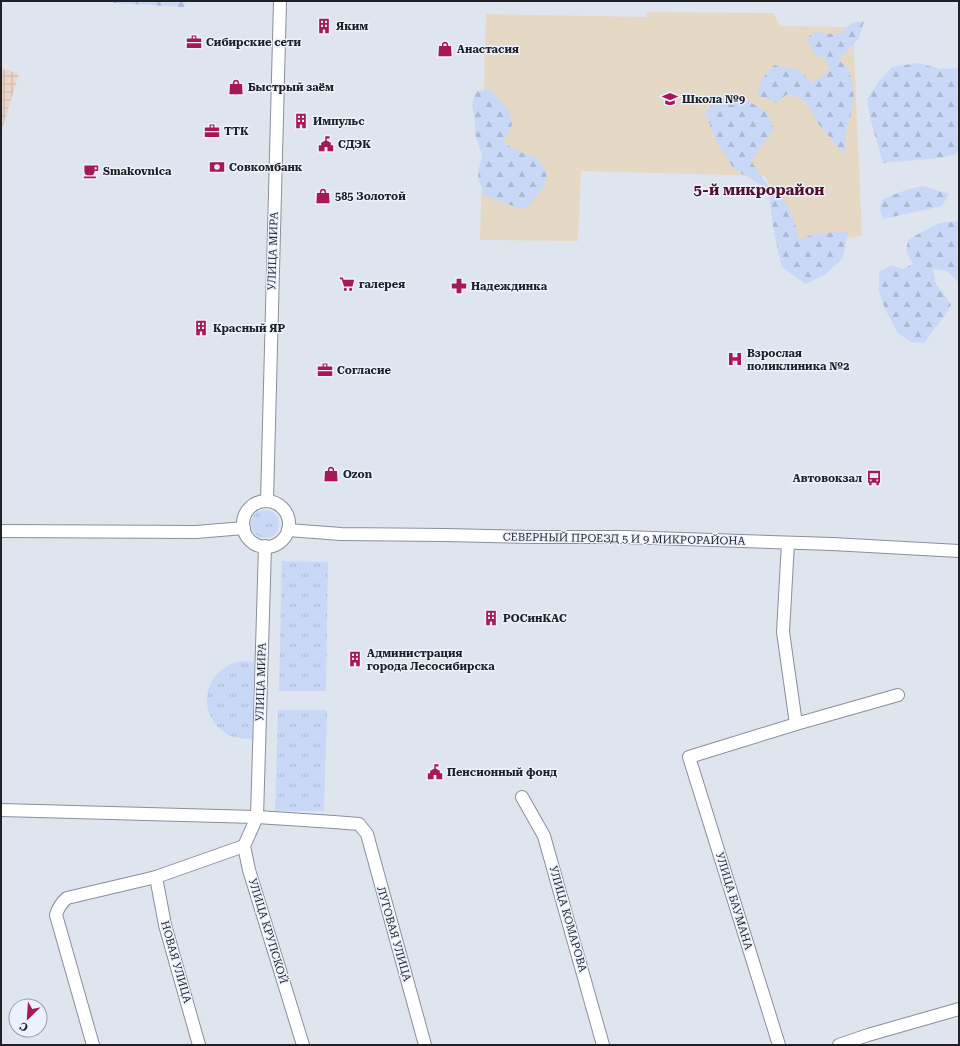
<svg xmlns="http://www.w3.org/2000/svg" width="960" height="1046" font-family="'Roboto Serif',serif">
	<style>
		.industrial { fill: url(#industrial-grid) }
		.education { fill: #e5d9c5 }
		.grass { fill: url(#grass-tufts) }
		.forest { fill: url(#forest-firs) }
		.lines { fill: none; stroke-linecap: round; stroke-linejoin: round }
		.minor-casing { stroke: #8a8f99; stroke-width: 14 }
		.minor { stroke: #fff; stroke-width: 12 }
		.labels { text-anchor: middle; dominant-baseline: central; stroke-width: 3; stroke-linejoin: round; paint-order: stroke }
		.poi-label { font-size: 11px; font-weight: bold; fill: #1f2125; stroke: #ecf2fd; text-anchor: start }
		.street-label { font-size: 11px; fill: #1f2125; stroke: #ecf2fd }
		.district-label { font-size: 15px; font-weight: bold; fill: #53102b; stroke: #ecf2fd }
	</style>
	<defs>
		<pattern id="industrial-grid" width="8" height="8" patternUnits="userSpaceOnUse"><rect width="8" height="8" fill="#ecd6c9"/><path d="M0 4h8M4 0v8" fill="none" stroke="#cab7ac"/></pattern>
		<pattern id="grass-tufts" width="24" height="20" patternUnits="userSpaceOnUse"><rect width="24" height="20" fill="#c8d8f6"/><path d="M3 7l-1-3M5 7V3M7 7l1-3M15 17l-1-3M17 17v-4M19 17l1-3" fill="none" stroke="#abb9d3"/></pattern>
		<pattern id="forest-firs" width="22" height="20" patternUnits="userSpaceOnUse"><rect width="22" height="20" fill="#c8d8f6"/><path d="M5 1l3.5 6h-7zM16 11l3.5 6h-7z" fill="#abb9d3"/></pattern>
	</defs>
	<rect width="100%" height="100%" fill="#dfe5ef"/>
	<!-- industrial -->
	<path class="industrial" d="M 1,68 L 19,74 L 1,133 Z"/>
	<!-- education -->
	<path class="education" d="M 647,12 L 774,13 L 780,26 L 853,27 L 862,236 L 801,246 L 765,176 L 581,171 L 578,241 L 480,240 L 486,14 L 647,17 Z"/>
	<!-- grass -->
	<g class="grass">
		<circle cx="265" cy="524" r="14"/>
		<path d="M 282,561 L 328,562 L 326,691 L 279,691 Z"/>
		<path d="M 240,661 L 254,662 L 252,739 C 200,742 189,674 240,661 Z"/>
		<path d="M 278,710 L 327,710 L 324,811 L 275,811 Z"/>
	</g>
	<!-- forest -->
	<g class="forest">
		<path d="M 111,1 L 185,1 L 184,7 L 113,3 Z"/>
		<path d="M 864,21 L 859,38 L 839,60 L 849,70 L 854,92 L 851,114 L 846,132 L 845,154 L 837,146 L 817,122 L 808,104 L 798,97 L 787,94 L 777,103 L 757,95 L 762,79 L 774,65 L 798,70 L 804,74 L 812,84 L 830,69 L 824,57 L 816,56 L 806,39 L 816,31 L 827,34 L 841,33 L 851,23 Z"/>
		<path d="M 918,63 L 940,69 L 959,68 L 959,149 L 955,155 L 939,158 L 883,163 L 871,121 L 867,99 L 879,81 L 892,67 Z"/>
		<path d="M 490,90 L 499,99 L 509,111 L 512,125 L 503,142 L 517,151 L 536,157 L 547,173 L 545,185 L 527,208 L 519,208 L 484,195 L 478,178 L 479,168 L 482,155 L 475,134 L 475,124 L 472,104 L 476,91 Z"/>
		<path d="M 740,96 L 766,112 L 774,128 L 751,161 L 765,182 L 784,200 L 793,216 L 799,240 L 813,234 L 848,231 L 843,258 L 826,274 L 806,284 L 782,267 L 774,233 L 768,189 L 734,169 L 717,143 L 705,112 L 720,98 Z"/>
		<path d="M 923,186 L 949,194 L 942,206 L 883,219 L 880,208 L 882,200 C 896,193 908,189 923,186 Z"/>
		<path d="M 959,221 L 959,283 L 947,271 L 933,269 L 936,284 L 951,304 L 946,314 L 940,322 L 924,343 L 911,342 L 898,333 L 885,309 L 879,292 L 879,272 L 891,265 L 903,269 L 913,264 L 906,252 L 908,240 L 920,233 L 939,223 Z"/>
	</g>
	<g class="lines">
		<!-- minor casing -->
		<g class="minor-casing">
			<g id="minor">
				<path d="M 267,501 L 280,1"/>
				<circle cx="266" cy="524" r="23"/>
				<path d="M 288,530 L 341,534 L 445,535 L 536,537 L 624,537 L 832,544 L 959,551"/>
				<path d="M 1,531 L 196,532 L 244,528"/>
				<path d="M 788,543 L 783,632 L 796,724"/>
				<path d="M 265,546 L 257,817 L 244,846 L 249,870 L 303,1045"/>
				<path d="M 522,797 L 544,836 L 603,1045"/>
				<path d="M 1,810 L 257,817 L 334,822 L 359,824 L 367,834 L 425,1045"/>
				<path d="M 156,877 L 165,925 L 199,1045"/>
				<path d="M 93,1045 L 56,915 C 58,908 61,903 67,898 L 156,877 L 244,846"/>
				<path d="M 779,1045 L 689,757 L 796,724 L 898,695"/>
				<path d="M 839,1045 L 868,1035 L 959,1009"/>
			</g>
		</g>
		<!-- minor -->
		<use href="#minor" class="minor"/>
	</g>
	<!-- icons -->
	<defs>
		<g id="building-bare" transform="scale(1.2)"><path d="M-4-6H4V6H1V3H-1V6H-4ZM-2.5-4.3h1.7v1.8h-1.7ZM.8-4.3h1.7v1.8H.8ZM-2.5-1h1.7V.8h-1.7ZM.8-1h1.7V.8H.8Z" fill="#a71857" stroke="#ecf2fd" stroke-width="2.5" paint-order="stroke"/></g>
		<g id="office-bare" transform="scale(1.2)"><path d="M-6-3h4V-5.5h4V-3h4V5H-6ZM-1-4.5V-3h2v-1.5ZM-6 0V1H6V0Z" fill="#a71857" stroke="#ecf2fd" stroke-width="2.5" paint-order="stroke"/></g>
		<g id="shop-bare" transform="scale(1.2)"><path d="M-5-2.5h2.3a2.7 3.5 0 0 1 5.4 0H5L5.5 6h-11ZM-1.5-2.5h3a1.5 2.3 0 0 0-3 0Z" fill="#a71857" stroke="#ecf2fd" stroke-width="2.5" paint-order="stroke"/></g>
		<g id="school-bare" transform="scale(1.2)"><path d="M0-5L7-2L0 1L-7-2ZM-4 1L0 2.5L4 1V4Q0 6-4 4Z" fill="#a71857" stroke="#ecf2fd" stroke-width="2.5" paint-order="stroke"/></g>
		<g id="civic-bare" transform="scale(1.2)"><path d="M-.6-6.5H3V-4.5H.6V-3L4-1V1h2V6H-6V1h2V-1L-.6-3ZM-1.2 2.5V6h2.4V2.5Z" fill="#a71857" stroke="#ecf2fd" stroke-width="2.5" paint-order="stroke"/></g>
		<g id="bank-bare" transform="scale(1.2)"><path d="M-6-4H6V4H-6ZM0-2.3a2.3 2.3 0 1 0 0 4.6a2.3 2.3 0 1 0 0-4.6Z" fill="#a71857" stroke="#ecf2fd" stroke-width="2.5" paint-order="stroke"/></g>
		<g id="cafe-bare" transform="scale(1.2)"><path d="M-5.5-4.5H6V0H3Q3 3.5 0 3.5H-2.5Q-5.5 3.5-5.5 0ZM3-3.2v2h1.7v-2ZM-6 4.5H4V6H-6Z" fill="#a71857" stroke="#ecf2fd" stroke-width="2.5" paint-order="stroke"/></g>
		<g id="supermarket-bare" transform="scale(1.2)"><path d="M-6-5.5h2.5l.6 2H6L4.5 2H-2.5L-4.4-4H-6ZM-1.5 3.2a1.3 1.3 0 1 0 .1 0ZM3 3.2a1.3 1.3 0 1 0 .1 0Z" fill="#a71857" stroke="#ecf2fd" stroke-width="2.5" paint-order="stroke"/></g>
		<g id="pharmacy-bare" transform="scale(1.2)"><path d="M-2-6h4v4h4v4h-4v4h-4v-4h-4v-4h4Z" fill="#a71857" stroke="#ecf2fd" stroke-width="2.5" paint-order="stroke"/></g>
		<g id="hospital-bare" transform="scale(1.2)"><path d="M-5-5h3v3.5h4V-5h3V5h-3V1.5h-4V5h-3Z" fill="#a71857" stroke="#ecf2fd" stroke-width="2.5" paint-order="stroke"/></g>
		<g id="bus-bare" transform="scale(1.2)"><path d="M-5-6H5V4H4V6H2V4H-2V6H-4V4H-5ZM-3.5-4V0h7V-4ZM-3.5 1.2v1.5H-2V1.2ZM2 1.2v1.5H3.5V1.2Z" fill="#a71857" stroke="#ecf2fd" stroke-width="2.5" paint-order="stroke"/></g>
	</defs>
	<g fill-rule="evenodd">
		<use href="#building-bare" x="324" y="26"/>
		<use href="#office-bare" x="194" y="42"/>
		<use href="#shop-bare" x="445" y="49"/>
		<use href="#shop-bare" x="236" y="87"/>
		<use href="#school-bare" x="670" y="99"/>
		<use href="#building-bare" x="301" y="121"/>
		<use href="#office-bare" x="212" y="131"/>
		<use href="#civic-bare" x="326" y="144"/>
		<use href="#bank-bare" x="217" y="167"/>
		<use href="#cafe-bare" x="91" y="171"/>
		<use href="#shop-bare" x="323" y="196"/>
		<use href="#supermarket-bare" x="347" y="284"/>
		<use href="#pharmacy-bare" x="459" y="286"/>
		<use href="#building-bare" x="201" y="328"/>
		<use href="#hospital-bare" x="735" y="359"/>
		<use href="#office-bare" x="325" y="370"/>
		<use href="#shop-bare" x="331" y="474"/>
		<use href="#bus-bare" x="874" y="478"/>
		<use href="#building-bare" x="491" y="618"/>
		<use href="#building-bare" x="355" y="659"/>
		<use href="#civic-bare" x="435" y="772"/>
	</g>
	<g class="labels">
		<!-- poi labels -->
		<g class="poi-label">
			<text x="336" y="26">Яким</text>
			<text x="206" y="42">Сибирские сети</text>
			<text x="457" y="49">Анастасия</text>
			<text x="248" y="87">Быстрый заём</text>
			<text x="682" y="99">Школа №9</text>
			<text x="313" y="121">Импульс</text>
			<text x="224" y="131">ТТК</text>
			<text x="338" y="144">СДЭК</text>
			<text x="229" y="167">Совкомбанк</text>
			<text x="103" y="171">Smakovnica</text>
			<text x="335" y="196">585 Золотой</text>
			<text x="359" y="284">галерея</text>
			<text x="471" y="286">Надеждинка</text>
			<text x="213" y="328">Красный ЯР</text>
			<text x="747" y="353">Взрослая<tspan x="747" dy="13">поликлиника №2</tspan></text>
			<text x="337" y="370">Согласие</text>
			<text x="343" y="474">Ozon</text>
			<text x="862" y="478" text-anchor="end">Автовокзал</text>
			<text x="503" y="618">РОСинКАС</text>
			<text x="367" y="653">Администрация<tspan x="367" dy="13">города Лесосибирска</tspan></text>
			<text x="447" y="772">Пенсионный фонд</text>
		</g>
		<!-- street labels -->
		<g class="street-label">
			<text transform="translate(273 251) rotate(-88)">УЛИЦА МИРА</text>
			<text transform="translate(624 539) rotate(1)">СЕВЕРНЫЙ ПРОЕЗД 5 И 9 МИКРОРАЙОНА</text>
			<text transform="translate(261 682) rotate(-88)">УЛИЦА МИРА</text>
			<text transform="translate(734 901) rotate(73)">УЛИЦА БАУМАНА</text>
			<text transform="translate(568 919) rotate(74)">УЛИЦА КОМАРОВА</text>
			<text transform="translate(268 931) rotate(73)">УЛИЦА КРУПСКОЙ</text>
			<text transform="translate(394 934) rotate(74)">ЛУГОВАЯ УЛИЦА</text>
			<text transform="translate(176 962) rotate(74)">НОВАЯ УЛИЦА</text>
		</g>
		<!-- district labels -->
		<g class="district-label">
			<text x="759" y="190">5-й микрорайон</text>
		</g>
	</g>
	<!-- border -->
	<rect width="960" height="1046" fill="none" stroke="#1f2125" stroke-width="4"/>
	<!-- north arrow -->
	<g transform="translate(28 1018) rotate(205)"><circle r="19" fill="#ecf2fd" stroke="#9a9ea7"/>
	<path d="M0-3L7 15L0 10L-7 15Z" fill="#a71857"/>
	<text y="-6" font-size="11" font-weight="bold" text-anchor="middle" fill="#1f2125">С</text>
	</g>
</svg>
